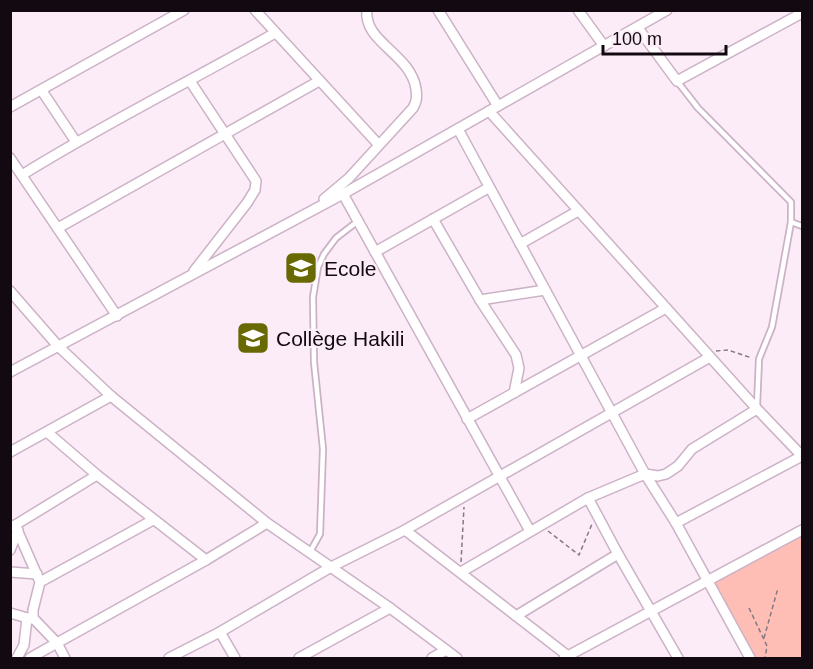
<svg xmlns="http://www.w3.org/2000/svg" width="813" height="669" font-family="Arial,sans-serif">
	<style>
		.green { fill: #febeb5 }
		.lines { fill: none; stroke-linecap: round; stroke-linejoin: round }
		.service-casing { stroke: #ccb2c6; stroke-width: 8 }
		.minor-casing { stroke: #ccb2c6; stroke-width: 12 }
		.path { stroke: #857982; stroke-width: 1.5; stroke-dasharray: 4.5 3; stroke-linecap: butt }
		.service { stroke: #fff; stroke-width: 4.5 }
		.minor { stroke: #fff; stroke-width: 9 }
		.labels { text-anchor: middle; dominant-baseline: central; stroke-width: 4.5; stroke-linejoin: round; paint-order: stroke }
		.poi-label { font-size: 21px; fill: #130a11; stroke: #fcecf8; text-anchor: start }
	</style>
	<rect width="100%" height="100%" fill="#fcecf8"/>
	<!-- green -->
	<path class="green" d="M 802,534 L 802,658 L 753,658 L 713,583 Z"/>
	<g class="lines">
		<!-- service casing -->
		<g class="service-casing">
			<g id="service">
				<path d="M 677,81 L 698,108 L 791,202 L 791,222 L 772,327 L 759,359 L 757,406"/>
				<path d="M 791,222 L 802,226"/>
				<path d="M 310,552 L 320,534 L 323,449 L 314,362 L 313,297 L 318,267 L 324,254 L 336,238 L 358,221"/>
			</g>
		</g>
		<!-- minor casing -->
		<g class="minor-casing">
			<g id="minor">
				<path d="M 255,10 L 378,144"/>
				<path d="M 438,10 L 498,106"/>
				<path d="M 578,10 L 604,46"/>
				<path d="M 638,28 L 677,81 L 802,13"/>
				<path d="M 190,81 L 256,181 L 255,190 L 247,203 L 194,271"/>
				<path d="M 42,91 L 76,142"/>
				<path d="M 10,107 L 184,10"/>
				<path d="M 489,111 L 757,409 L 802,456 L 676,523"/>
				<path d="M 458,129 L 645,474 L 676,523 L 750,658"/>
				<path d="M 10,158 L 117,316"/>
				<path d="M 22,175 C 104,124 191,81 275,33"/>
				<path d="M 343,194 L 530,531"/>
				<path d="M 324,199 L 349,178 L 413,108 C 417,101 417,97 416,89 C 411,54 363,42 367,10"/>
				<path d="M 433,219 L 480,300 L 516,355 L 519,368 L 514,393"/>
				<path d="M 58,228 L 319,81"/>
				<path d="M 520,244 L 578,211"/>
				<path d="M 375,252 L 488,188"/>
				<path d="M 10,291 L 58,346 L 111,396 L 267,523 L 390,608 L 457,658"/>
				<path d="M 480,300 L 545,290"/>
				<path d="M 10,372 L 343,194 L 667,10"/>
				<path d="M 467,419 L 666,308"/>
				<path d="M 47,432 L 97,475 L 206,560"/>
				<path d="M 10,452 L 111,396"/>
				<path d="M 588,498 L 618,554 L 678,658"/>
				<path d="M 15,525 L 40,582 L 33,610 L 33,618 L 57,643 L 65,658"/>
				<path d="M 12,527 L 97,475"/>
				<path d="M 405,530 L 568,656"/>
				<path d="M 10,550 L 18,530"/>
				<path d="M 10,572 L 37,574"/>
				<path d="M 461,572 L 588,498 L 645,474 L 658,476 L 666,474 L 678,466 L 692,449 L 757,409"/>
				<path d="M 40,582 L 153,520"/>
				<path d="M 10,613 L 31,619"/>
				<path d="M 516,616 L 618,554"/>
				<path d="M 220,632 L 235,658"/>
				<path d="M 17,658 L 24,645 L 27,618"/>
				<path d="M 30,658 L 206,560 L 267,523"/>
				<path d="M 169,658 L 220,632 L 331,567 L 405,530 L 710,357"/>
				<path d="M 299,658 L 390,608"/>
				<path d="M 432,658 L 446,650"/>
				<path d="M 564,658 L 802,530"/>
			</g>
		</g>
		<!-- path -->
		<g class="path">
			<path d="M 716,351 L 728,350 L 752,358"/>
			<path d="M 548,531 L 579,555 L 592,524"/>
			<path d="M 461,562 L 464,507"/>
			<path d="M 749,608 L 767,646 L 765,658"/>
			<path d="M 764,638 L 778,588"/>
		</g>
		<!-- service -->
		<use href="#service" class="service"/>
		<!-- minor -->
		<use href="#minor" class="minor"/>
	</g>
	<!-- icons -->
	<defs>
		<g id="school-square" transform="scale(1.725)"><rect x="-9" y="-9" width="18" height="18" rx="4" fill="#696904" stroke="#fcecf8"/><path d="M0-5L7-2L0 1L-7-2ZM-4 1L0 2.5L4 1V4Q0 6-4 4Z" fill="#fff"/></g>
	</defs>
	<g fill-rule="evenodd">
		<use href="#school-square" x="301" y="268"/>
		<use href="#school-square" x="253" y="338"/>
	</g>
	<g class="labels">
		<!-- poi labels -->
		<g class="poi-label">
			<text x="324" y="268">Ecole</text>
			<text x="276" y="338">Collège Hakili</text>
		</g>
	</g>
	<!-- border -->
	<rect width="813" height="669" fill="none" stroke="#130a11" stroke-width="24"/>
	<!-- scale -->
	<path d="M603 45v9h123v-9" fill="none" stroke="#130a11" stroke-width="3"/>
	<text x="612" y="45" font-size="18" fill="#130a11" stroke="#fcecf8" stroke-width="4.5" paint-order="stroke">100 m</text>
</svg>
